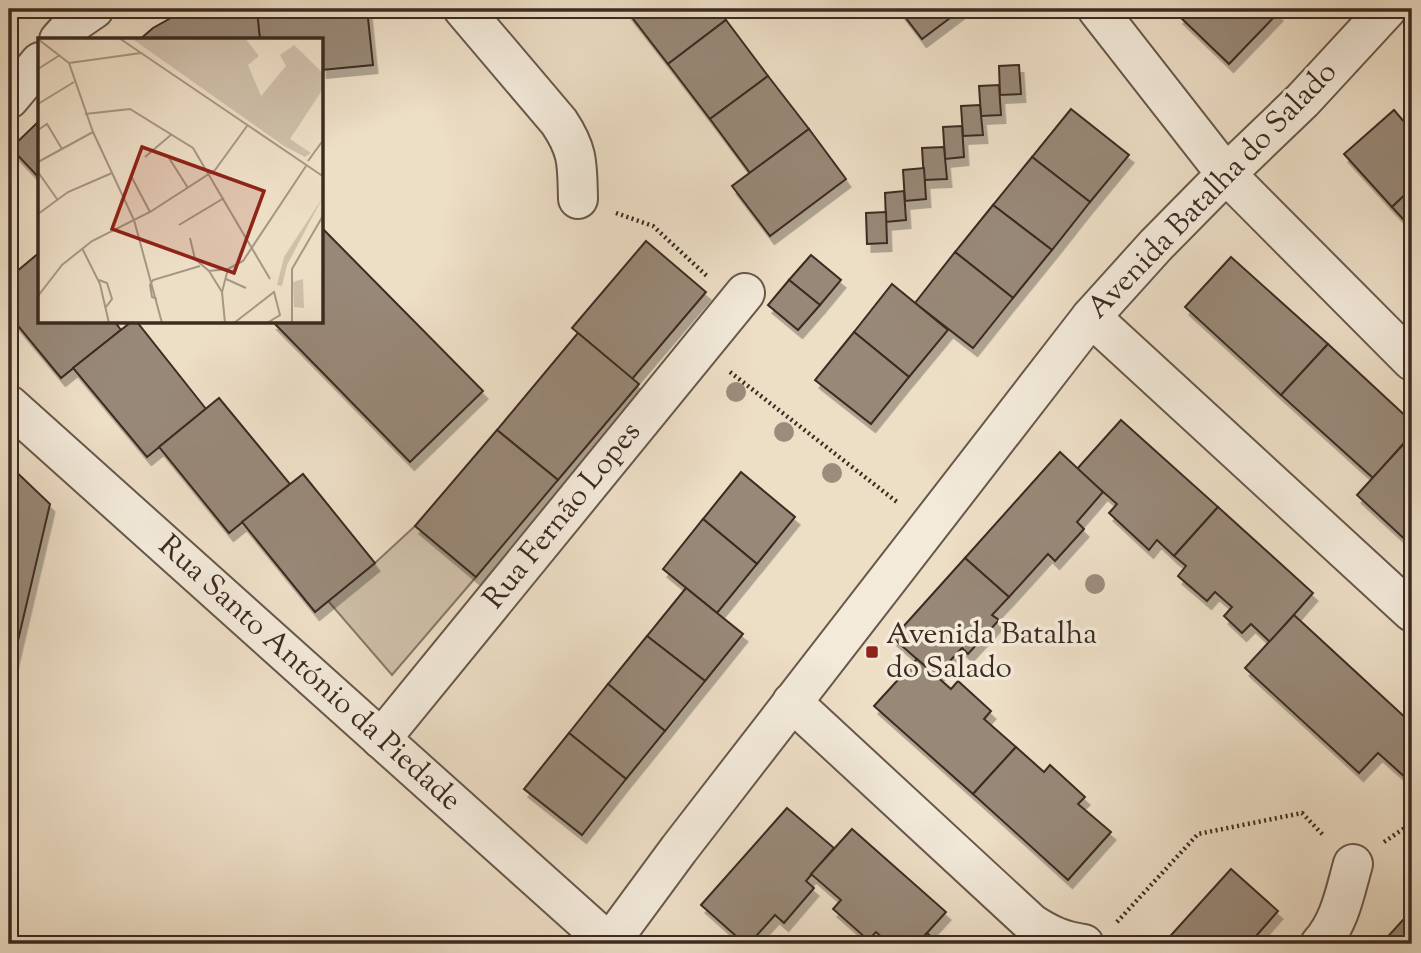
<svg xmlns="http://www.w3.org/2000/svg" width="1421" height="953" font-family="'Sorts Mill Goudy',serif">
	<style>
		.green { fill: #cfc0aa; stroke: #867666; stroke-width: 2 }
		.building { fill: #988877; stroke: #3c2b22; stroke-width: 2; filter: url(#shadow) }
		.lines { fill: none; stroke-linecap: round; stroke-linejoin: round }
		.street-casing { stroke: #68584b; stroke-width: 42 }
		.path { stroke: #3c2b22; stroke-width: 4.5; stroke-dasharray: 2 3.5; stroke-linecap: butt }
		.street { stroke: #f3eada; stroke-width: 38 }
		.tree { fill: #9c8c7b }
		.poi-dot { fill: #8f2418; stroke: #f3eada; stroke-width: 2.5 }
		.labels { text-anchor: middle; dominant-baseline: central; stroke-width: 7; stroke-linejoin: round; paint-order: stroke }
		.street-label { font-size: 30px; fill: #3c2b22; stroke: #f3eada }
		.poi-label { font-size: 30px; fill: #3c2b22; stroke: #f3eada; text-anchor: start }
		.inset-road { fill: none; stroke: #a69684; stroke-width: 2 }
		.view { fill: #8f2418; fill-opacity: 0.15; stroke: #8f2418; stroke-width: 3.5 }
		.inset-edge { fill: none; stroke: #3c2b22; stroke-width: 3.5 }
	</style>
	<defs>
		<filter id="shadow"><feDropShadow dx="4.5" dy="8" stdDeviation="0" flood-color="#0004"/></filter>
	</defs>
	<rect width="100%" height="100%" fill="#eddec6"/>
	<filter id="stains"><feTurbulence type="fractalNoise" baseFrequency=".00286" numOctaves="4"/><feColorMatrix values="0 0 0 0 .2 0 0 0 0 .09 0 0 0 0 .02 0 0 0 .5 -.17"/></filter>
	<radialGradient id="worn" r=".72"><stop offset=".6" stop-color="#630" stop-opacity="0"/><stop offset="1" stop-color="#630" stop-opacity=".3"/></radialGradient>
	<!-- green -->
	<path class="green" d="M 415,526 L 476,577 L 392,675 L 328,601 L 375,563 Z"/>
	<!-- building -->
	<g class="building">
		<path d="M 256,9 L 367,9 L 373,65 L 322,70 L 322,40 L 260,40 Z"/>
		<path d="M 630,9 L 718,9 L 726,20 L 668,64 L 627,11 Z"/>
		<path d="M 899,9 L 962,9 L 922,39 Z"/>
		<path d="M 1186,9 L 1274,9 L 1278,13 L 1229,64 L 1179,16 Z"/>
		<path d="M 257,10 L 260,40 L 139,40 L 153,28 L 178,14 Z"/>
		<path d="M 726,20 L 768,76 L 710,119 L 668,64 Z"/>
		<path d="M 1019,65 L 1021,94 L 1000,95 L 999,66 Z"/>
		<path d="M 768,76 L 809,129 L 750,173 L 710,119 Z"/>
		<path d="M 999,85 L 1001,115 L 981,116 L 979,86 Z"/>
		<path d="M 980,105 L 983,135 L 963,136 L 961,106 Z"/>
		<path d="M 1071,109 L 1129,155 L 1090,202 L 1032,157 Z"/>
		<path d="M 1394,110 L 1412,131 L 1412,188 L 1392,207 L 1344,154 Z"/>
		<path d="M 40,120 L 40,179 L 11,148 Z"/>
		<path d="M 962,126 L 964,157 L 945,159 L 943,127 Z"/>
		<path d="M 809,129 L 846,179 L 770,236 L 732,186 Z"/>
		<path d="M 944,147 L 947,179 L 924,180 L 922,148 Z"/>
		<path d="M 1032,157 L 1090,202 L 1052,250 L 993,205 Z"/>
		<path d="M 924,168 L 926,199 L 905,201 L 903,170 Z"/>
		<path d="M 1412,188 L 1412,229 L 1392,207 Z"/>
		<path d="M 904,191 L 906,220 L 886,222 L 885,193 Z"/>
		<path d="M 993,205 L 1052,250 L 1013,298 L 955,252 Z"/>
		<path d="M 886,212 L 887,243 L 867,244 L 866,213 Z"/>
		<path d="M 322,228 L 483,391 L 410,462 L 273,322 L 322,322 Z"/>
		<path d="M 646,241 L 706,292 L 632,379 L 572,328 Z"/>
		<path d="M 40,252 L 40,322 L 115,322 L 121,330 L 61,378 L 9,315 L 9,278 Z"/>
		<path d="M 955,252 L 1013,298 L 973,348 L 915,303 Z"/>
		<path d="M 811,255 L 841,280 L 820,305 L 789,280 Z"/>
		<path d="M 1231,257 L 1328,344 L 1281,395 L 1185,307 Z"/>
		<path d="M 789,280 L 820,305 L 798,330 L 768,305 Z"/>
		<path d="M 892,284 L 948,330 L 909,377 L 854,332 Z"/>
		<path d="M 131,322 L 137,322 L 206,409 L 147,457 L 73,368 Z"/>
		<path d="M 854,332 L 909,377 L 871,424 L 815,380 Z"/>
		<path d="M 578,333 L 639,384 L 558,480 L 497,430 Z"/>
		<path d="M 1328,344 L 1412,422 L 1412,434 L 1373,478 L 1281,395 Z"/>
		<path d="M 219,398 L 290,484 L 229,533 L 159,447 Z"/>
		<path d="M 1121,420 L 1218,507 L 1174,556 L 1157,540 L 1149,550 L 1109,513 L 1117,504 L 1077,469 Z"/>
		<path d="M 497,430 L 558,480 L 476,577 L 415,526 Z"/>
		<path d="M 1410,437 L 1412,439 L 1412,546 L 1357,495 Z"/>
		<path d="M 1060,452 L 1103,492 L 1077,522 L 1084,529 L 1055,561 L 1048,554 L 1009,597 L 965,558 Z"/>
		<path d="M 9,465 L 50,504 L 9,679 Z"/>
		<path d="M 741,472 L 795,517 L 757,564 L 703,519 Z"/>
		<path d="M 303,474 L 375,563 L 315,612 L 242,522 Z"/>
		<path d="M 1218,507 L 1313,593 L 1270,642 L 1251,624 L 1242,633 L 1224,616 L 1232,607 L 1215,592 L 1207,601 L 1178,576 L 1186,566 L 1174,556 Z"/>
		<path d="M 703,519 L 757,564 L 717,613 L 663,569 Z"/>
		<path d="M 965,558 L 1009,597 L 992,615 L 999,620 L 968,654 L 962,648 L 936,676 L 893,638 Z"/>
		<path d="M 686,588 L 743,634 L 705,681 L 647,636 Z"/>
		<path d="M 1294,615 L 1409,721 L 1412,717 L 1412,771 L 1406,778 L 1378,753 L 1359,773 L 1245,668 Z"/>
		<path d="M 647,636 L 705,681 L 665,731 L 608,684 Z"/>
		<path d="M 917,659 L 951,689 L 958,681 L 991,711 L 984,719 L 1016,747 L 973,794 L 874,706 Z"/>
		<path d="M 608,684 L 665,731 L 626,779 L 569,733 Z"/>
		<path d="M 569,733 L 626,779 L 582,835 L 524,789 Z"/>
		<path d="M 1016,747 L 1044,772 L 1050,765 L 1085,797 L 1078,804 L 1111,832 L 1068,880 L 973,794 Z"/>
		<path d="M 787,808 L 834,848 L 806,881 L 814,888 L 784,923 L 775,915 L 749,944 L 745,944 L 701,905 Z"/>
		<path d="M 852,829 L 946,912 L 917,944 L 890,944 L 876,932 L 868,940 L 833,909 L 841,900 L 811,874 Z"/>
		<path d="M 1231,869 L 1278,911 L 1250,943 L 1251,944 L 1163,944 Z"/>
		<path d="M 1412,910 L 1412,944 L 1381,944 Z"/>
		<path d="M 927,933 L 939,944 L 917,944 Z"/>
	</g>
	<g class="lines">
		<!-- street casing -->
		<g class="street-casing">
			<g id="street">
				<path d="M 463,9 L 559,122 C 579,152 577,165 578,199"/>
				<path d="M 1097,9 L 1226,174 L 1412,361"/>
				<path d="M 59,40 L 75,22 L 94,9"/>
				<path d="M 9,99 L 40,62"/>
				<path d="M 1091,317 L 1412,612"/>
				<path d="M 9,405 L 610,944"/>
				<path d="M 792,702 L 1031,923 C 1049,935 1063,941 1084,944"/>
				<path d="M 381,739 L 745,293"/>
				<path d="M 609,944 L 679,849 L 1091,317 L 1156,245 L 1226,174 L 1303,100 L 1387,9"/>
				<path d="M 1320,944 C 1340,922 1345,892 1353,864"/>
			</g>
		</g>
		<!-- path -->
		<g class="path">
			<path d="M 616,213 L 653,226 L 708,277"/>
			<path d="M 730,372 L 897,502"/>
			<path d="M 1384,842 L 1412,823"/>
			<path d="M 1117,922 L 1198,834 L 1302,813 L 1324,836"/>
		</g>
		<!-- street -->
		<use href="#street" class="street"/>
	</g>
	<!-- trees -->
	<g class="tree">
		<circle cx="736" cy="392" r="10"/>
		<circle cx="784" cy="432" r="10"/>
		<circle cx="832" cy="473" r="10"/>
		<circle cx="1095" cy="584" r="10"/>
	</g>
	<!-- markers -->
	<rect class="poi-dot" x="865" y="645" width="14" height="14" rx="3.5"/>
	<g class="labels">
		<!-- street labels -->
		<g class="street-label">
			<text transform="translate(1213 191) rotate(-46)">Avenida Batalha do Salado</text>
			<text transform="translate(563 516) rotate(-51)">Rua Fernão Lopes</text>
			<text transform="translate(309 674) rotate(42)">Rua Santo António da Piedade</text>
		</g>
		<!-- poi labels -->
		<g class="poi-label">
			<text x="886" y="635">Avenida Batalha<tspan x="886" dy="34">do Salado</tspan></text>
		</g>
	</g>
	<!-- overview -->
	<g transform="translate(38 38)">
		<rect width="285" height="285" fill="#eddec6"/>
		<path d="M 93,0 L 207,0 L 221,18 L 210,27 L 223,58 L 248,28 L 242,17 L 256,7 L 285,35 L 285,51 L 252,101 L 273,115 L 267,119 L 246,108 ZM 285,159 L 249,227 L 244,248 L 239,247 L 246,219 ZM 265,241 L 266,270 L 256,269 L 255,244 Z" fill="#cfc0aa"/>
		<path class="inset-road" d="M 81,0 L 286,139M 0,1 L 31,25M 31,25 L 55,94 L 96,182 L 124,285M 31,25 L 103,15M 0,31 L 22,17M 0,66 L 36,44M 47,76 L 92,71 L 155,110 L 232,241M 0,92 L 9,86 L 24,111M 107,119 L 134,96M 131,120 L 150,150M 270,123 L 286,101M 0,124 L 55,94M 0,134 L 19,161M 93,138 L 112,174M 0,176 L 30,154 L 74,135M 141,187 L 186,160M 152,200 L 157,221 L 171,233 L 190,231 L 205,223 L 268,128M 44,210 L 62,246 L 71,285M 171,233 L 184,254M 188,241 L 208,250M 61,242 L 69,245 L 74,261 L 68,269M 0,258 L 24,227 L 54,203 L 112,174 L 177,132 L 209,88M 119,261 L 114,259 L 112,247 L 115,242 L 162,228M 187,285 L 184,254 L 190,231M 196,285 L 236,254 L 242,277 L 229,285M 254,285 L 254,231 L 286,176"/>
		<path class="view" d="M 104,109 L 226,153 L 196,235 L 74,191 Z"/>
		<rect width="285" height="285" class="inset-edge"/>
	</g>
	<!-- margin -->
	<rect width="1421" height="953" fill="none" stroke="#eddec6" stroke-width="35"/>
	<rect x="10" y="10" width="1400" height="932" fill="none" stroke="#3c2b22" stroke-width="3.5"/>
	<rect x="18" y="18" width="1386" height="918" fill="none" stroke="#3c2b22" stroke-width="2"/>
	<rect width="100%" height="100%" filter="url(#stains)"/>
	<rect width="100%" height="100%" fill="url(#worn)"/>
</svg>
